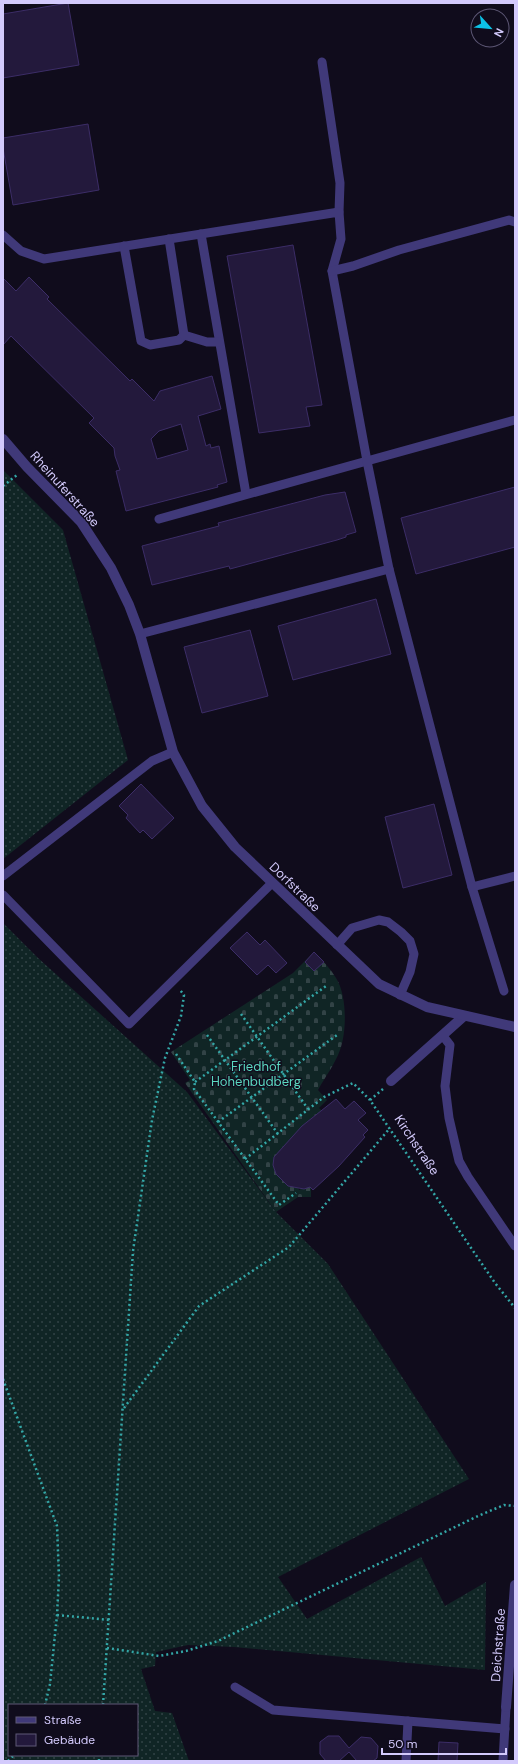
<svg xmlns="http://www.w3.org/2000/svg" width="518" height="1764" font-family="'DM Sans',sans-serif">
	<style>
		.grass { fill: url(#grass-dots); fill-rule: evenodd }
		.cemetery { fill: url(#cemetery-stones) }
		.building { fill: #23193c; stroke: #3c2d67; fill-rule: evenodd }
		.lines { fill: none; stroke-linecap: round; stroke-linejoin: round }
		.path { stroke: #33a7a7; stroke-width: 2.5; stroke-dasharray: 2 3; stroke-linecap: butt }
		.service { stroke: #403979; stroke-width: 9 }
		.minor { stroke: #403979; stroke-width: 10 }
		.tertiary { stroke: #403979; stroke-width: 10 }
		.labels { text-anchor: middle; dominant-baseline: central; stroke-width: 3; stroke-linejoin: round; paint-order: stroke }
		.street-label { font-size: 13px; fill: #d3cafc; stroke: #100c1c }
		.park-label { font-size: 13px; fill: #5bd7c0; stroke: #100c1c }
	</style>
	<defs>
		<pattern id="grass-dots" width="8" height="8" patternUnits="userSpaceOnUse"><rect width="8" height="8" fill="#102525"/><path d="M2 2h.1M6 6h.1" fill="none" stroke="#324346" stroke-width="1.8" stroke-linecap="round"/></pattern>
		<pattern id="cemetery-stones" width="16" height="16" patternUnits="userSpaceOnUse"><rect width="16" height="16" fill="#102525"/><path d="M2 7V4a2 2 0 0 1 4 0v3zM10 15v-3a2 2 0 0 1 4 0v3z" fill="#324346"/></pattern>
	</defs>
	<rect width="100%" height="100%" fill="#100c1c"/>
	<!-- grass -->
	<g class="grass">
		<path d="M 3,470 L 63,530 L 128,760 L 3,859 Z"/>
		<path d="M 3,923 L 38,958 L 187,1092 L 276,1212 L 328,1264 L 469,1479 L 278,1577 L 307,1619 L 421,1557 L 445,1606 L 486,1582 L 485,1670 L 234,1647 L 188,1645 L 156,1652 L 155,1666 L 141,1669 L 155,1711 L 172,1713 L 189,1761 L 3,1761 ZM 9,1705 L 137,1705 L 137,1755 L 9,1755 Z"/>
	</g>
	<!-- cemetery -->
	<path class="cemetery" d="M 314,952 C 322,960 330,968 336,978 C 347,995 347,1031 340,1050 C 335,1064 325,1077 318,1090 L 327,1100 L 319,1108 L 323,1112 L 314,1116 L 293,1142 L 289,1140 L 290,1143 L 274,1159 L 278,1170 L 275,1172 L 275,1173 L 279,1172 L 282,1176 L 280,1179 L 282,1180 L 284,1177 L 298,1185 L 299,1190 L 301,1189 L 300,1185 L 311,1186 L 311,1197 L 298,1197 L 276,1212 L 185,1083 L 190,1080 L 171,1052 L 293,973 Z"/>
	<!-- building -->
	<g class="building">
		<path d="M 68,3 L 79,65 L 3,78 L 3,14 Z"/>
		<path d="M 88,124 L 99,190 L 13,205 L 3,148 L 3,138 Z"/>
		<path d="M 293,245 L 322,405 L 306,407 L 310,426 L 259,433 L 227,256 Z"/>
		<path d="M 29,277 L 49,297 L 47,299 L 130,381 L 132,379 L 154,401 L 160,391 L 212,376 L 221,409 L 198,416 L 206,446 L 210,444 L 211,448 L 219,446 L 227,482 L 217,485 L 218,487 L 126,511 L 116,471 L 120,470 L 115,456 L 114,448 L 89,423 L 94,418 L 11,336 L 3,345 L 3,278 L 16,291 ZM 181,424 L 188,450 L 157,459 L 151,439 L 159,431 Z"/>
		<path d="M 515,487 L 515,547 L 416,574 L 401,518 Z"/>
		<path d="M 345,492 L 356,532 L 346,535 L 346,537 L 337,540 L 230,569 L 229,566 L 152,585 L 142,546 L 219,526 L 218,523 L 325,495 Z"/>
		<path d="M 376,599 L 391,654 L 293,680 L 278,626 Z"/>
		<path d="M 250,630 L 268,696 L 202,713 L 184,647 Z"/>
		<path d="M 141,784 L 174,818 L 152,839 L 143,830 L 140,833 L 126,818 L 128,815 L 119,806 Z"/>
		<path d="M 434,804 L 452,875 L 403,888 L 385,817 Z"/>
		<path d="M 247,932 L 260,945 L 265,940 L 287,963 L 276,973 L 268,965 L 257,975 L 230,948 Z"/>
		<path d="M 314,952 L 324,962 L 314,971 L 305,962 Z"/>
		<path d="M 336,1099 L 345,1109 L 354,1101 L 366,1113 L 358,1120 L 368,1130 L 363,1135 L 365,1137 L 339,1166 L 313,1190 L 310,1187 L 304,1189 L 288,1186 L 276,1174 L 273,1165 L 274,1157 L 302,1126 Z"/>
		<path d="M 328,1736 L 339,1736 L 349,1748 L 361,1737 L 371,1738 L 378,1746 L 377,1758 L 373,1761 L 357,1761 L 349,1752 L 339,1761 L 326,1761 L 320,1754 L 320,1742 Z"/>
		<path d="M 439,1742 L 458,1743 L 457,1761 L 438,1761 Z"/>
	</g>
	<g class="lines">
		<!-- path -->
		<g class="path">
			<path d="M 3,486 L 17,475"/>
			<path d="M 241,1014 L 308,1109"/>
			<path d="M 207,1035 L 278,1134"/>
			<path d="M 176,1054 L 195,1082 L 194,1089 L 279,1205 L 296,1193"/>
			<path d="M 195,1082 L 326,986"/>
			<path d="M 383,1089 L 370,1100 L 495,1283 L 515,1308"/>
			<path d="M 218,1122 L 337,1035"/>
			<path d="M 245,1159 L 324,1097 L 353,1083 L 370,1100"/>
			<path d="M 3,1379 L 57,1526 L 59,1577 L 57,1615 L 50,1684 L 45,1705"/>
			<path d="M 124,1408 L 199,1306 L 289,1247 L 390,1128"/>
			<path d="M 57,1615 L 110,1620"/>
			<path d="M 107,1648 L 159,1656 L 186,1651 L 218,1641 L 478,1516 L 504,1505 L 515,1506"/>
			<path d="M 103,1705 L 133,1251 L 152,1120 L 165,1058 L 181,1016 L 184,995 L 180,990"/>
			<path d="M 8,1761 L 14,1755"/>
			<path d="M 99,1761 L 99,1755"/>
		</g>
		<!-- service -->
		<g class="service">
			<path d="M 322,62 L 340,183 L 339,212"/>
			<path d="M 201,234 L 246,494"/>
			<path d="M 3,235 L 21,251 L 44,259 L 339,212 L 341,239 L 332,271 L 367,461 L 159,519"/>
			<path d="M 124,246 L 141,341 L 150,345 L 179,340 L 184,335 L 169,239"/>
			<path d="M 332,271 L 353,266 L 399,250 L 509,220 L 515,222"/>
			<path d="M 184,335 L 207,342 L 219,342"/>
			<path d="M 389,569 L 472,887 L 515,876"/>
			<path d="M 140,634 L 389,569 L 367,461 L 515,420"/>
			<path d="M 3,876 L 152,761 L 173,752"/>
			<path d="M 472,887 L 504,991"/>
			<path d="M 3,895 L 129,1024 L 272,883"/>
			<path d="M 337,945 L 352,928 L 379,920 L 388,922 L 401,932 L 410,941 L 414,954 L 410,972 L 400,995"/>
			<path d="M 443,1036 L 450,1045 L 445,1086 L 449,1118 L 459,1161 L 468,1177 L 515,1246"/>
			<path d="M 235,1687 L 273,1710 L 505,1729"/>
			<path d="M 406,1761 L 408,1721"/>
			<path d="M 503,1761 L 506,1707"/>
		</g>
		<!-- minor -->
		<g class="minor">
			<path d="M 391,1081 L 464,1016"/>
			<path d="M 506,1707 L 515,1585"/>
		</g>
		<!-- tertiary -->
		<path class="tertiary" d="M 3,439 L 27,467 L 81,522 L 111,568 L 129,605 L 140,634 L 173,752 L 202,806 L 235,847 L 379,984 L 427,1007 L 515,1027"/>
	</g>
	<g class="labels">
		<!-- street labels -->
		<g class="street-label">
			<text transform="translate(65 489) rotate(48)">Rheinuferstraße</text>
			<text transform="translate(295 887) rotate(44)">Dorfstraße</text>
			<text transform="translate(417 1145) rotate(56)">Kirchstraße</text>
			<text transform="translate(498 1645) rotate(-86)">Deichstraße</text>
		</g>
		<!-- park labels -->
		<g class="park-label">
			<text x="256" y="1066">Friedhof<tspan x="256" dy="15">Hohenbudberg</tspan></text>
		</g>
	</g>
	<!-- border -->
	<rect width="518" height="1764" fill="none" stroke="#d3cafc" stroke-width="8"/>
	<!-- legend -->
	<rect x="8" y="1704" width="130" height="52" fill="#100c1c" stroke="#5e5876"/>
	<rect x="16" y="1717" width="20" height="6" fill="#403979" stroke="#5e5876"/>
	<text x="44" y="1724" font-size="12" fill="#d3cafc">Straße</text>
	<rect x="16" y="1734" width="20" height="12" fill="#23193c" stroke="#5e5876"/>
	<text x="44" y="1744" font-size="12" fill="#d3cafc">Gebäude</text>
	<!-- north arrow -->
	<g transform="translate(490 28) rotate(117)"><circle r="19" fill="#100c1c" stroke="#5e5876"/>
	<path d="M0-3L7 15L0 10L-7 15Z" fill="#0cc2e6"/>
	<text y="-6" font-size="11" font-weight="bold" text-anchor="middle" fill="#d3cafc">N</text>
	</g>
	<!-- scale -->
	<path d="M382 1748v6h124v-6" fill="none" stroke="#d3cafc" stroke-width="2"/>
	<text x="388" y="1748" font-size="12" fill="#d3cafc" stroke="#100c1c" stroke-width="3" paint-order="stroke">50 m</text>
</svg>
